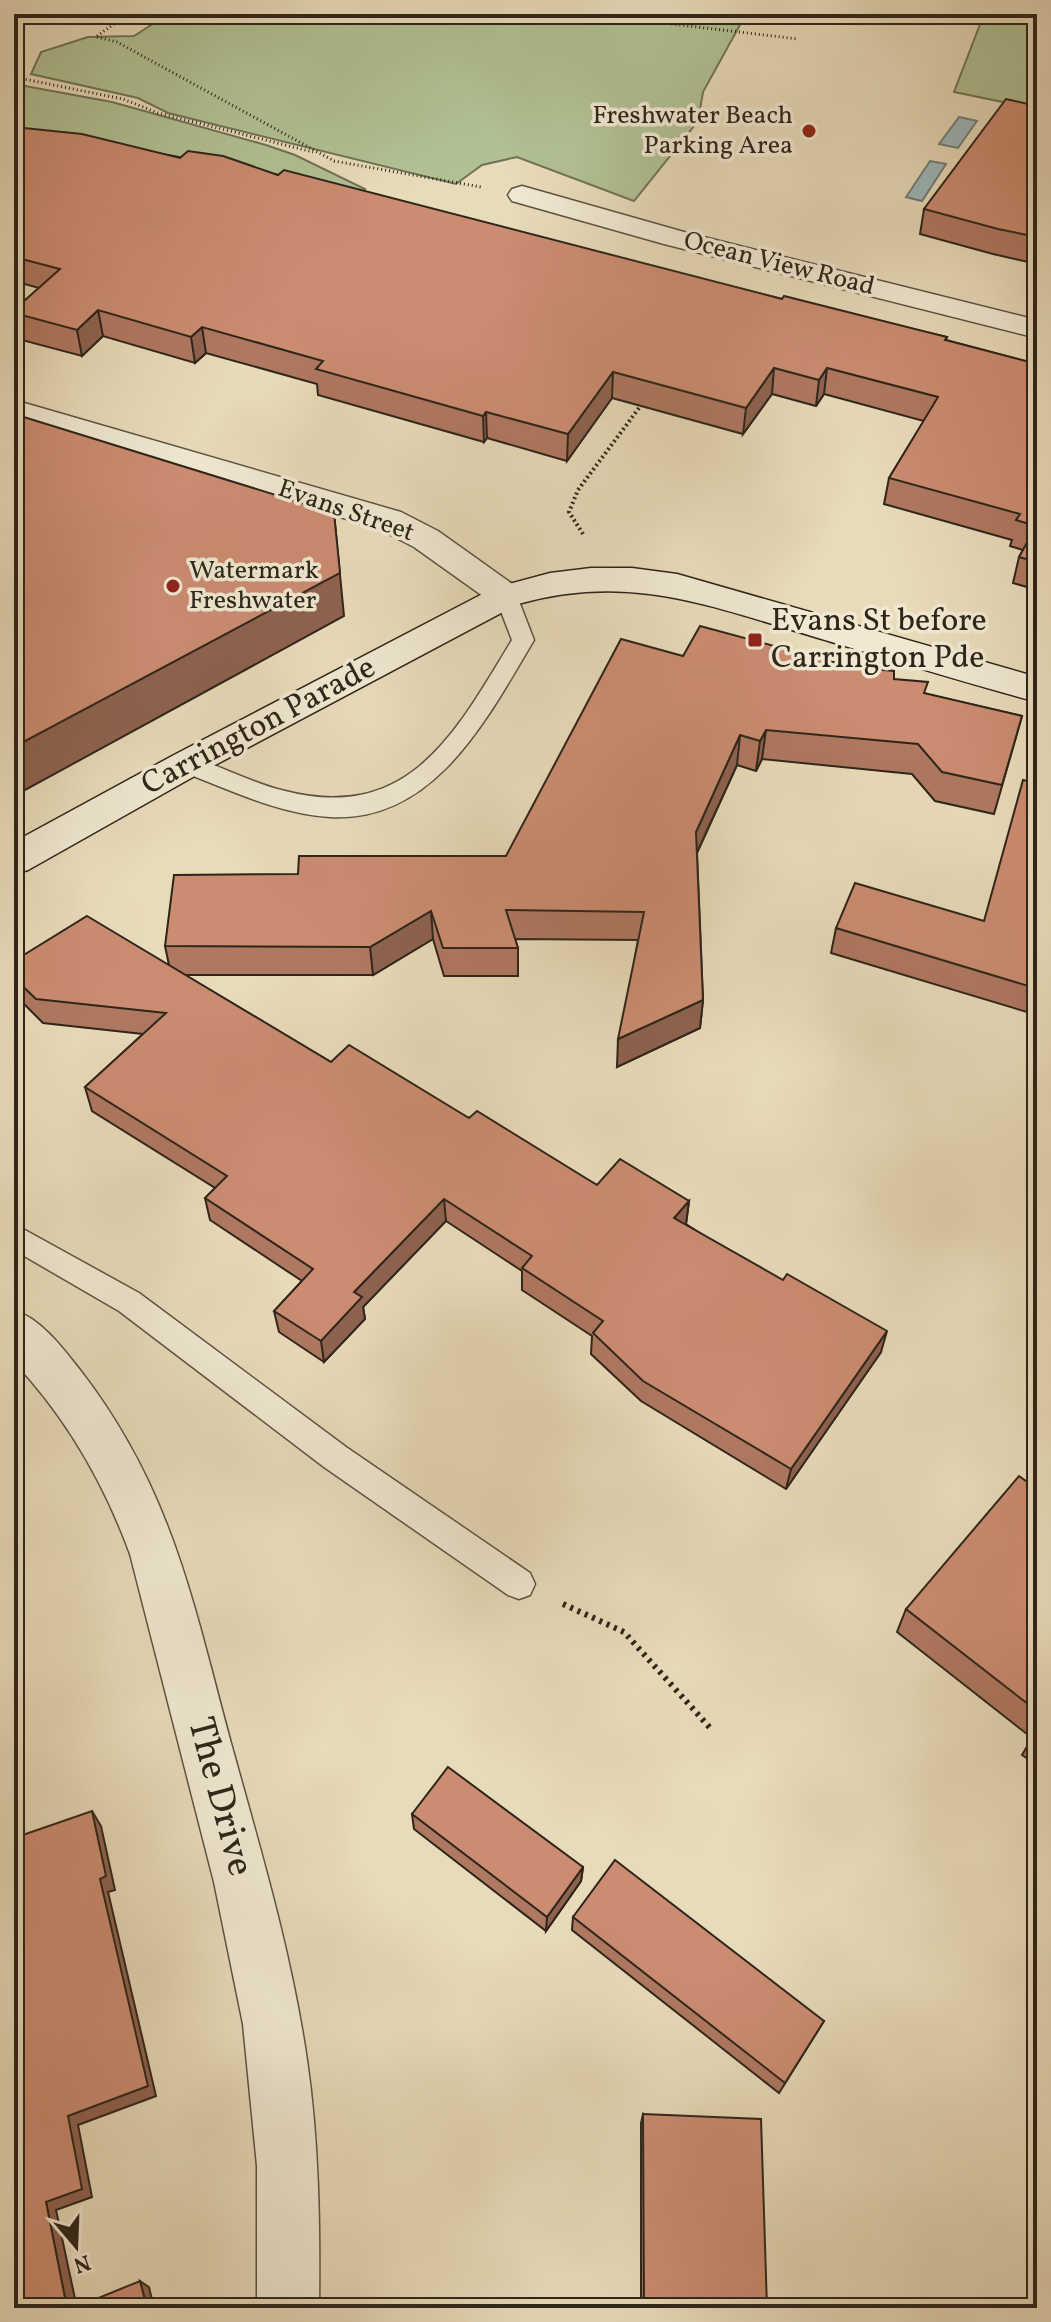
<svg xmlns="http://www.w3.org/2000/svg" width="1051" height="2322" font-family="Vollkorn,serif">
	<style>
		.green { fill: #b1c194; stroke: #707357; stroke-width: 2 }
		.water { fill: #9cb8bb; stroke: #707d7b; stroke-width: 2 }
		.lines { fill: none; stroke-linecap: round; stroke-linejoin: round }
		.lane-casing { stroke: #5c5242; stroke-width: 3 }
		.street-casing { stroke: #5c5242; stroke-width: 3 }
		.secondary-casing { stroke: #2e251a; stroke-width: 3 }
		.path-far2 { stroke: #2e251a; stroke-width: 3; stroke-dasharray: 1 3; stroke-linecap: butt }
		.path-far1 { stroke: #2e251a; stroke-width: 4; stroke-dasharray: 2 3; stroke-linecap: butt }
		.path { stroke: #2e251a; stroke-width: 6; stroke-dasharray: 3 5; stroke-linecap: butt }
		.lane { fill: #f0e8d2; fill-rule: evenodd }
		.street { fill: #f0e8d2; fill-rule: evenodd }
		.secondary { fill: #f0e8d2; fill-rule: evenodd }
		.wall { fill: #af7861; stroke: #2e251a; stroke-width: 2 }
		.shaded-wall { fill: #8e624f; stroke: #2e251a; stroke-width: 2 }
		.building { fill: #cb8c71; stroke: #2e251a; stroke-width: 2 }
		.poi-dot { fill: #8f2418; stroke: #f0e8d2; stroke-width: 3 }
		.labels { text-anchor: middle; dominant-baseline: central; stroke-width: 7; stroke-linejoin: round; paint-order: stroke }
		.far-poi-label { font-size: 26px; fill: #2e251a; stroke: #f0e8d2; text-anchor: end }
		.far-street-label { font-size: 26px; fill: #2e251a; stroke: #f0e8d2 }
		.poi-label { font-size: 32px; fill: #2e251a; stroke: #f0e8d2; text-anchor: start }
		.street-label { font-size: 32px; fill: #2e251a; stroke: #f0e8d2 }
		.near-street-label { font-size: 38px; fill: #2e251a; stroke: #f0e8d2 }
	</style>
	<rect width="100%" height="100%" fill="#e8dbba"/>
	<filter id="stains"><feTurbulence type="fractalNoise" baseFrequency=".0025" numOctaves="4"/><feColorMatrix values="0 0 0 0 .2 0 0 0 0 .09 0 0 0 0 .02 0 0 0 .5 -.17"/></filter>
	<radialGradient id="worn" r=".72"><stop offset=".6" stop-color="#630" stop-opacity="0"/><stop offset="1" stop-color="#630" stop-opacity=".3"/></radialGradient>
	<!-- green -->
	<g class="green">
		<path d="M 168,14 L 746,14 L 703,92 L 698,121 L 634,201 L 517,157 L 482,165 L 456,184 L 168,113 L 138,98 L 31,74 L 41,52 L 88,37 L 134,36 Z"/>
		<path d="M 984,14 L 1037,14 L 1037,109 L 954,92 Z"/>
		<path d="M 14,84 L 112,102 L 266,145 L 295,155 L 365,189 L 360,194 L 14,150 Z"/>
	</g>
	<!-- water -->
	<g class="water">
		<path d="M 959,117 L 977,121 L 958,148 L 939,144 Z"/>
		<path d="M 930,161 L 946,164 L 922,201 L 906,197 Z"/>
	</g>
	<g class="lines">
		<!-- lane casing -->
		<g class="lane-casing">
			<g id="lane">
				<path d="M 506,589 L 514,591 L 517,596 L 534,640 C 488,717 435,823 330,817 C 277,814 226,788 178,770 L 175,764 L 178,758 L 187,756 C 220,765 251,783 285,791 C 410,823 456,732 512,640 L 495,596 L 498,591 Z"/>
				<path d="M 14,1224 L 139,1293 L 346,1447 L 530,1573 L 535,1584 L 530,1595 L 519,1599 L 508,1595 L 324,1467 L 119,1311 L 14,1250 Z"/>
			</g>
		</g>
		<!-- street casing -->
		<g class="street-casing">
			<g id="street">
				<path d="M 522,186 L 684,232 L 1037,320 L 1037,338 L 664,244 L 512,201 L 508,195 L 512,189 Z"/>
				<path d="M 14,400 L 401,512 L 438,531 L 518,588 L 524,596 L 518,604 L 506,608 L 494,604 L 414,547 L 377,528 L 14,420 Z"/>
				<path d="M 14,1310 C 42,1320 62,1347 80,1370 C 175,1493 194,1609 234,1754 C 262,1855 292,1956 307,2060 C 319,2142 320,2225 319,2308 L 257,2308 L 257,2166 L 243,2024 L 214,1882 L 130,1554 C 104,1483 66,1417 14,1362 Z"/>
			</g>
		</g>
		<!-- secondary casing -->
		<g class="secondary-casing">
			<path id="secondary" d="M 591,568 L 632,568 L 677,574 L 1037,677 L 1037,702 C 963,682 889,659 815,637 C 710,606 630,572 518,604 L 200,773 L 28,870 L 14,874 L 14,842 L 174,755 L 494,588 L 550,573 Z"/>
		</g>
		<!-- path-far2 -->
		<g class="path-far2">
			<path d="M 588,14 L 798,39"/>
			<path d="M 97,36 L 128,14"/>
			<path d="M 97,37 L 117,42 L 334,161 L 481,187"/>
			<path d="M 14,77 L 123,99 L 158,113 L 313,152"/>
			<path d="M 640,406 L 643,403"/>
		</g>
		<!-- path-far1 -->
		<path class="path-far1" d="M 583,534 L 569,512 L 578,490 L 642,404"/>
		<!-- path -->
		<path class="path" d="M 563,1604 L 624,1632 L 712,1730"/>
		<!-- lane -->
		<use href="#lane" class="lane"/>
		<!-- street -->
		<use href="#street" class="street"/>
		<!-- secondary -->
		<use href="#secondary" class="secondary"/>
	</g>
	<!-- wall -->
	<g class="wall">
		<path d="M 1037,106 L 1037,264 L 993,254 L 920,234 L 924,209 Z"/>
		<path d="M 14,127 L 278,175 L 782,299 L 947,337 L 946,340 L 1037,364 L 1037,590 L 1013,583 L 1019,557 L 1023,550 L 1010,546 L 1012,540 L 884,504 L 889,478 L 924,421 L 824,394 L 816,406 L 772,394 L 743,434 L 612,398 L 567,461 L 487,438 L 484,442 L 318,395 L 317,384 L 206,353 L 195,363 L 103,336 L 82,356 L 18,339 L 14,323 L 14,310 L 39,288 L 14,281 Z"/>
		<path d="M 683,656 L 894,679 L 926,694 L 1022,716 L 994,814 L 935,801 L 912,774 L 762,759 L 756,771 L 737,765 L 697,853 L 703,1000 L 700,1028 L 617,1067 L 638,940 L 515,939 L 518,948 L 518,976 L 444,976 L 433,939 L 373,975 L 185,975 L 331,1062 L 469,1118 L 597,1185 L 689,1201 L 686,1224 L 881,1352 L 786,1489 L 641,1401 L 591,1354 L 592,1336 L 522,1290 L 522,1271 L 446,1221 L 363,1307 L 365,1319 L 324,1362 L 279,1332 L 274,1311 L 302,1281 L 210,1220 L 205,1198 L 215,1188 L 92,1111 L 85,1087 L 143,1034 L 43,1023 L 14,994 L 14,961 L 169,965 L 165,946 L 298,874 L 506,856 Z"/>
		<path d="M 836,928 L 1037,980 L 1027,1012 L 831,953 Z"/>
		<path d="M 1037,1489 L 1037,1765 L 1022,1755 L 1032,1738 L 897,1632 L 906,1609 Z"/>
		<path d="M 412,1814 L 583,1867 L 581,1881 L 546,1931 L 414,1829 Z"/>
		<path d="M 573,1917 L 824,2021 L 779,2093 L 572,1930 Z"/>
		<path d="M 643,2114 L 767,2308 L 641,2308 L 641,2123 Z"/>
	</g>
	<!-- shaded-wall -->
	<g class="shaded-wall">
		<path d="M 98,310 L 103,336 L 82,356 L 77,330 Z"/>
		<path d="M 202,327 L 206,353 L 195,363 L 191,337 Z"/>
		<path d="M 774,368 L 772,394 L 743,434 L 746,408 Z"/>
		<path d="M 827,368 L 824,394 L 816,406 L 819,380 Z"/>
		<path d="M 613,372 L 612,398 L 567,461 L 568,434 Z"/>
		<path d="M 486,412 L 487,438 L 484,442 L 483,416 Z"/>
		<path d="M 334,513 L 344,616 L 14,796 L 14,747 Z"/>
		<path d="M 766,730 L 762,759 L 756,771 L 760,741 Z"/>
		<path d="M 740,735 L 737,765 L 693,861 L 696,832 Z"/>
		<path d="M 431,911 L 433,939 L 373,975 L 370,947 Z"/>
		<path d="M 703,1000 L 700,1028 L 617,1067 L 618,1039 Z"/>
		<path d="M 444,1199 L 446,1221 L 363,1307 L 365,1319 L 324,1362 L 321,1341 L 354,1292 Z"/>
		<path d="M 689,1201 L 686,1224 L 672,1240 L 674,1218 Z"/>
		<path d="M 887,1331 L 881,1352 L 786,1489 L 791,1469 Z"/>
		<path d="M 14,1516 L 23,1555 L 14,1558 Z"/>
		<path d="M 14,1807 L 23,1853 L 14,1840 Z"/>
		<path d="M 92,1811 L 101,1826 L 115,1890 L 108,1892 L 156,2096 L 78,2125 L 92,2197 L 56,2210 L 77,2308 L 67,2308 L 46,2202 L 68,2116 L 100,1879 Z"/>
		<path d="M 583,1867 L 581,1881 L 546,1931 L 547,1917 Z"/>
		<path d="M 140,2281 L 149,2287 L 154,2308 L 147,2308 Z"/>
	</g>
	<!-- building -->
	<g class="building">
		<path d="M 1006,99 L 1037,106 L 1037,237 L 998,229 L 924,209 Z"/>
		<path d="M 14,127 L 82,134 L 180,158 L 188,151 L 223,156 L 278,175 L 284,170 L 782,299 L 784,296 L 947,337 L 945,340 L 1037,364 L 1037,562 L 1019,557 L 1036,526 L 1016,520 L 1020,514 L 889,478 L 938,397 L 827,368 L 819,380 L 774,368 L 746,408 L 613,372 L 568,434 L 486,412 L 483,416 L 316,369 L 323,361 L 202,327 L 191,337 L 98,310 L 77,330 L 14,313 L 14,310 L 60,269 L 14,257 Z"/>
		<path d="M 14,414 L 334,513 L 340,573 L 14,747 Z"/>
		<path d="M 700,626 L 852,667 L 894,671 L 894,679 L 928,682 L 924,693 L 1022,716 L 1002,785 L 942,772 L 918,744 L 766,730 L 760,741 L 740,735 L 696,832 L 703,1000 L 618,1039 L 644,912 L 506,910 L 518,948 L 443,948 L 431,911 L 370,947 L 165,946 L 174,875 L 298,874 L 299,856 L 506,856 L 621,639 L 683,656 Z"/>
		<path d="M 1023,780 L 1037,783 L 1037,980 L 1035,988 L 836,928 L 855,883 L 984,921 Z"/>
		<path d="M 87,916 L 331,1062 L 349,1045 L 469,1118 L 477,1111 L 597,1185 L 620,1159 L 689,1201 L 674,1218 L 783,1280 L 787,1274 L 887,1331 L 791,1469 L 643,1381 L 593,1333 L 603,1321 L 522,1268 L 532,1256 L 444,1199 L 354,1292 L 362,1297 L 321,1341 L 274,1311 L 313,1269 L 205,1198 L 227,1176 L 85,1087 L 166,1013 L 36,999 L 14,978 L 14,961 Z"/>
		<path d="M 1019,1476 L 1037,1489 L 1037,1711 L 906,1609 Z"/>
		<path d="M 448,1767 L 583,1867 L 547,1917 L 412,1814 Z"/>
		<path d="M 92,1811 L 106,1876 L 100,1879 L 148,2086 L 68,2116 L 82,2189 L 46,2202 L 67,2308 L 14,2308 L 14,1838 Z"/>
		<path d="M 615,1860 L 824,2021 L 785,2083 L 573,1917 Z"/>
		<path d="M 643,2114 L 761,2119 L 767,2308 L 644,2308 Z"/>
		<path d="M 140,2281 L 147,2308 L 74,2308 Z"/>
	</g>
	<!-- markers -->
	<g class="poi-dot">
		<circle cx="809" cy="131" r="8"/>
		<circle cx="173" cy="586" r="8"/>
		<rect x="747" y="632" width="16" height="16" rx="4"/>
	</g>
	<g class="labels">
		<!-- far-poi labels -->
		<g class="far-poi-label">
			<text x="793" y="116">Freshwater Beach<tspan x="793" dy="30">Parking Area</tspan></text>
			<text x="189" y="571" text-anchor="start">Watermark<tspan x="189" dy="30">Freshwater</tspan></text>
		</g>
		<!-- far-street labels -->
		<g class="far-street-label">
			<text transform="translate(779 264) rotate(14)">Ocean View Road</text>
			<text transform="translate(346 511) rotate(19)">Evans Street</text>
		</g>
		<!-- poi labels -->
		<g class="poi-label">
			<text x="771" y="622">Evans St before<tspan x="771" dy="37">Carrington Pde</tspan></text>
		</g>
		<!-- street labels -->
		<g class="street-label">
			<text transform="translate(259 727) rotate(-28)">Carrington Parade</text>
		</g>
		<!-- near-street labels -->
		<g class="near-street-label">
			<text transform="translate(219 1797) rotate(75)">The Drive</text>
		</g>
	</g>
	<!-- margin -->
	<rect width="1051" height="2322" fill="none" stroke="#e8dbba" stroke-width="48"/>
	<rect x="16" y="16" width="1019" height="2290" fill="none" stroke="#2e251a" stroke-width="4"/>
	<rect x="24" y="24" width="1003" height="2274" fill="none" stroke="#2e251a" stroke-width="2"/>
	<!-- north arrow -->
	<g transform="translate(76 2246) rotate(161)" stroke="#f0e8d2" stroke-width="6" paint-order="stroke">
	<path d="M0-6L14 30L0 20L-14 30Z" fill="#2e251a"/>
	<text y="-12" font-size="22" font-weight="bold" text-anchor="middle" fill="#2e251a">N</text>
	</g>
	<rect width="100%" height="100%" filter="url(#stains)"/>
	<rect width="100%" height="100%" fill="url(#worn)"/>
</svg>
